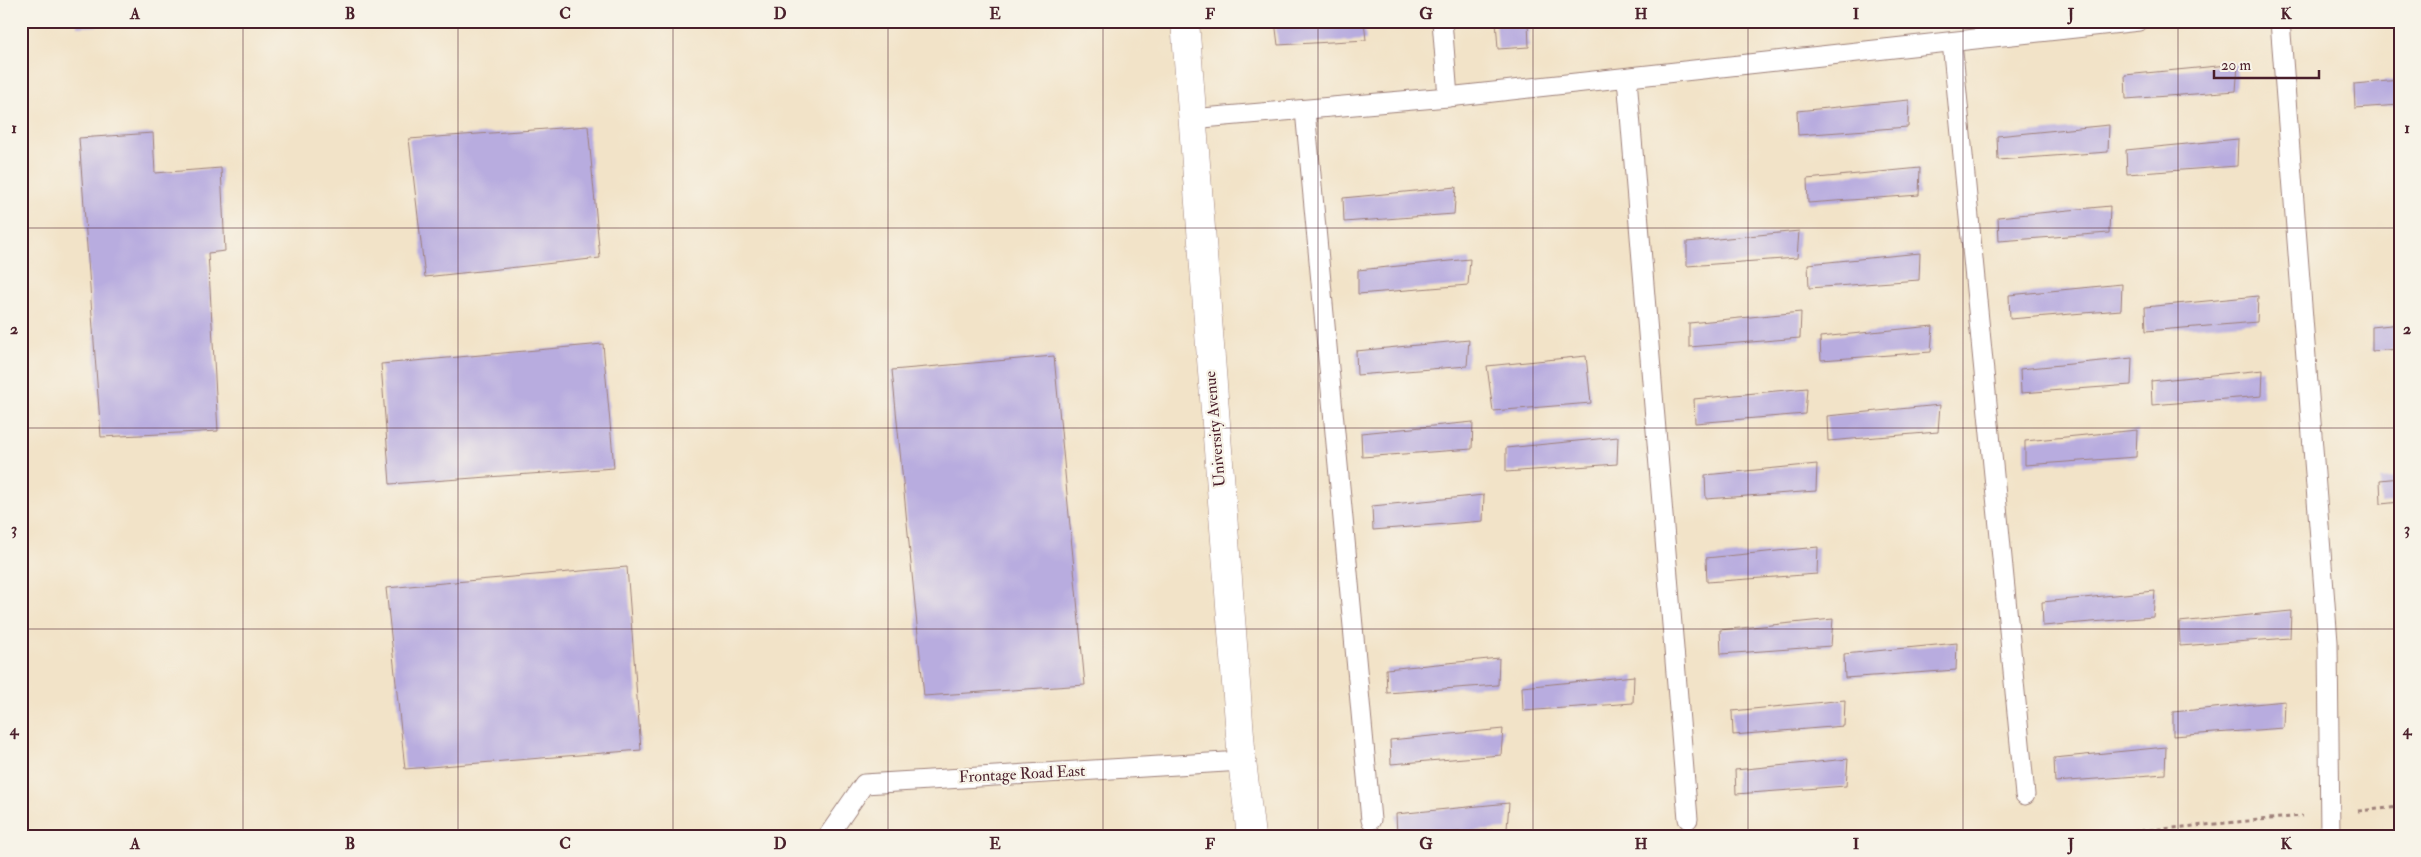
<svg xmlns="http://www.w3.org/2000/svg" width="2421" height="857" font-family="'IM FELL Double Pica',serif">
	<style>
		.building { fill: #b8acdf }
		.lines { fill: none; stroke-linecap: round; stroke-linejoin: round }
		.service-casing { stroke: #9e817a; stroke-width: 21 }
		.tertiary-casing { stroke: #9e817a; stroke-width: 29 }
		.path { stroke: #9e817a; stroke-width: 3; stroke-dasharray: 4 4; stroke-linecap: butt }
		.service { stroke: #fff; stroke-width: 19 }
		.tertiary { stroke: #fff; stroke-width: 28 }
		.grid { fill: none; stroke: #4a1f2b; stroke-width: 1; stroke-opacity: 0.55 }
		.labels { text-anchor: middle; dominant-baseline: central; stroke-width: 4.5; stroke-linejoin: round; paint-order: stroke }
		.street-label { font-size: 16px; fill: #4a1f2b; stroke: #f7f3e8 }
		.neatline { fill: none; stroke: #4a1f2b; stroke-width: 2 }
		.grid-label { font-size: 16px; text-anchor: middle; font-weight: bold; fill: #4a1f2b }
	</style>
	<rect width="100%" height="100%" fill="#f7f3e8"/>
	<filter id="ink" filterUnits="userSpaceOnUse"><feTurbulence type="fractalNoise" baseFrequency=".02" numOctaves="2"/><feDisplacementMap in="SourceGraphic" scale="10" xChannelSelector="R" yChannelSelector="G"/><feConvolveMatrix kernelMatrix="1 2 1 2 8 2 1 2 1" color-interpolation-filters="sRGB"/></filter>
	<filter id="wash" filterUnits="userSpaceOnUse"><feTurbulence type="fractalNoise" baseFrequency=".0096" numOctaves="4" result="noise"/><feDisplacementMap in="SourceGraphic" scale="20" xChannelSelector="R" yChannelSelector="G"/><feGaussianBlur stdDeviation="1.12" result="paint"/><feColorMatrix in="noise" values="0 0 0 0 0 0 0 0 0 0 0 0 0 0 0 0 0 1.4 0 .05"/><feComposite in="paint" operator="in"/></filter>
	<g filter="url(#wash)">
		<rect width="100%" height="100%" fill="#f2e3c8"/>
		<g id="blocks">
			<!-- building -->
			<g class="building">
				<path d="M 77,21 L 157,21 L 157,23 L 77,27 Z"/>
				<path d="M 1275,21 L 1364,21 L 1366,40 L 1278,45 Z"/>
				<path d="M 1496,21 L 1528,21 L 1529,47 L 1498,49 Z"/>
				<path d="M 2238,64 L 2236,91 L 2126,99 L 2125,75 Z"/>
				<path d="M 2400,80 L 2400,105 L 2355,108 L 2354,84 Z"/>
				<path d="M 1909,100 L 1908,127 L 1798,135 L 1797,111 Z"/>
				<path d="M 2109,125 L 2108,152 L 1998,160 L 1997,136 Z"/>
				<path d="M 588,126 L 600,258 L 425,277 L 409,139 Z"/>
				<path d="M 153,133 L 155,173 L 221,168 L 225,251 L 208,253 L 218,431 L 101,437 L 79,138 Z"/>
				<path d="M 2238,139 L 2237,166 L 2127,174 L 2126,150 Z"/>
				<path d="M 1920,168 L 1919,195 L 1808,203 L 1807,179 Z"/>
				<path d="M 1456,187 L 1454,214 L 1344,222 L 1343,198 Z"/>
				<path d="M 2110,206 L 2109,233 L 1999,241 L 1998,217 Z"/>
				<path d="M 1799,231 L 1797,258 L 1687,266 L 1687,242 Z"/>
				<path d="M 1920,253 L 1919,280 L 1809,288 L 1808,264 Z"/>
				<path d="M 1470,259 L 1468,285 L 1358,294 L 1358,270 Z"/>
				<path d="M 2122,284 L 2121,310 L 2010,319 L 2009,295 Z"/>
				<path d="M 2258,296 L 2257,322 L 2146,331 L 2145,307 Z"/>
				<path d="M 1801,312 L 1800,338 L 1689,347 L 1689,323 Z"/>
				<path d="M 2400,324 L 2400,349 L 2372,351 L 2372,327 Z"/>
				<path d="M 1933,326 L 1931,352 L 1821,360 L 1820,337 Z"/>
				<path d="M 1469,340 L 1467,366 L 1357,375 L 1356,351 Z"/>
				<path d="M 603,344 L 614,468 L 390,484 L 381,364 Z"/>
				<path d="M 1054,356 L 1085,685 L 924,696 L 892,370 Z"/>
				<path d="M 1586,356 L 1591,403 L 1493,411 L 1487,366 Z"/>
				<path d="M 2132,358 L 2131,385 L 2021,393 L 2020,369 Z"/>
				<path d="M 2263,370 L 2262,396 L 2152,405 L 2151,381 Z"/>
				<path d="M 1807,388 L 1805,414 L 1695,423 L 1694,399 Z"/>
				<path d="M 1940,405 L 1938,432 L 1828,441 L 1827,416 Z"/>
				<path d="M 1473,422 L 1472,449 L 1362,457 L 1361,433 Z"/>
				<path d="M 2137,430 L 2136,457 L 2025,465 L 2025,441 Z"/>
				<path d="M 1618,437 L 1617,464 L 1506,472 L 1506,448 Z"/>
				<path d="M 1817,464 L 1816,491 L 1706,499 L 1705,475 Z"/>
				<path d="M 2400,478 L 2400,502 L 2381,504 L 2380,480 Z"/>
				<path d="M 1484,495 L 1483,521 L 1373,530 L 1372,506 Z"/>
				<path d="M 1818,547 L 1817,574 L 1707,582 L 1706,558 Z"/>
				<path d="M 627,567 L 641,750 L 405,769 L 386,588 Z"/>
				<path d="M 2155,591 L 2153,617 L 2043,626 L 2042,602 Z"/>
				<path d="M 2291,611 L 2290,638 L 2180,646 L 2179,622 Z"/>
				<path d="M 1833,619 L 1831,646 L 1721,654 L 1720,630 Z"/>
				<path d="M 1957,643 L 1956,670 L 1845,678 L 1844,654 Z"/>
				<path d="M 1499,658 L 1498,685 L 1387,693 L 1386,669 Z"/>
				<path d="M 1634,676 L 1633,703 L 1523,711 L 1522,687 Z"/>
				<path d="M 1845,700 L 1844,726 L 1733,735 L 1732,711 Z"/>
				<path d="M 2285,701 L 2284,728 L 2173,736 L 2173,712 Z"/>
				<path d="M 1503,729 L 1501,755 L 1391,764 L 1390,740 Z"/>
				<path d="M 2166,747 L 2165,774 L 2055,782 L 2054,758 Z"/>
				<path d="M 1848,759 L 1846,786 L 1736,794 L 1735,770 Z"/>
				<path d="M 1509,803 L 1507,829 L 1397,836 L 1396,814 Z"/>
			</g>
		</g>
	</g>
	<g filter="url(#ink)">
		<use href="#blocks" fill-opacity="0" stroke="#9e817a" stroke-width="1"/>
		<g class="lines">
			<!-- service casing -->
			<g class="service-casing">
				<g id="service">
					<path d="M 1442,21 L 1448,97"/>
					<path d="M 2280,21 L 2328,642 L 2330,836"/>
					<path d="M 1952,42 L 2025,795"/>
					<path d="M 1627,78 L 1688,819"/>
					<path d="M 1305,110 L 1371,820"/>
					<path d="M 1191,119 L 1448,97 L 2139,21"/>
					<path d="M 828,836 L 864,784 L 1242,761"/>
				</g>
			</g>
			<!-- tertiary casing -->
			<g class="tertiary-casing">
				<path id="tertiary" d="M 1185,21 L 1242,761 L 1251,836"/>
			</g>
			<!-- path -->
			<g class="path">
				<path d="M 2358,811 L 2400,807"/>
				<path d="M 2086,836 L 2302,816"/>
			</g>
			<!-- service -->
			<use href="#service" class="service"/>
			<!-- tertiary -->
			<use href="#tertiary" class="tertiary"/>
		</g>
	</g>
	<!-- grid -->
	<path class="grid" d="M 243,21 L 243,836M 458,21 L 458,836M 673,21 L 673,836M 888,21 L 888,836M 1103,21 L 1103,836M 1318,21 L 1318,836M 1533,21 L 1533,836M 1748,21 L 1748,836M 1963,21 L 1963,836M 2178,21 L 2178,836M 21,228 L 2400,228M 21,428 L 2400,428M 21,629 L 2400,629"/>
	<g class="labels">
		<!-- street labels -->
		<g class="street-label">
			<text transform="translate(1215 429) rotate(-95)">University Avenue</text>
			<text transform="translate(1022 774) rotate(-3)">Frontage Road East</text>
		</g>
	</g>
	<!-- margin -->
	<rect width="2421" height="857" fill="none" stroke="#f7f3e8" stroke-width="55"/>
	<!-- scale -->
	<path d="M2214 70v8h105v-8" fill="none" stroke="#4a1f2b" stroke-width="2.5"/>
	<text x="2221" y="70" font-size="15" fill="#4a1f2b" stroke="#f7f3e8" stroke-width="4" paint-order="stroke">20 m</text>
	<rect x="28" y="28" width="2366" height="802" class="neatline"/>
	<g class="grid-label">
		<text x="135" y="19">A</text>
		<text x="350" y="19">B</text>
		<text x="565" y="19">C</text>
		<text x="780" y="19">D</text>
		<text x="995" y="19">E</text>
		<text x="1210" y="19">F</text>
		<text x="1426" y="19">G</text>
		<text x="1641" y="19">H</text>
		<text x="1856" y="19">I</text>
		<text x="2071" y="19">J</text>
		<text x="2286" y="19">K</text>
		<text x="14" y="133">1</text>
		<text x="2407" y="133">1</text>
		<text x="14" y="334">2</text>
		<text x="2407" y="334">2</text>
		<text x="14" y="534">3</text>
		<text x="2407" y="534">3</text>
		<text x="14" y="735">4</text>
		<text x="2407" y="735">4</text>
		<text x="135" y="849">A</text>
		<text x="350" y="849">B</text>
		<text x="565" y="849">C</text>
		<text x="780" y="849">D</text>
		<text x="995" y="849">E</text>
		<text x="1210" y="849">F</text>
		<text x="1426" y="849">G</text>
		<text x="1641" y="849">H</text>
		<text x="1856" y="849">I</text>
		<text x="2071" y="849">J</text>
		<text x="2286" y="849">K</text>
	</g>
</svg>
